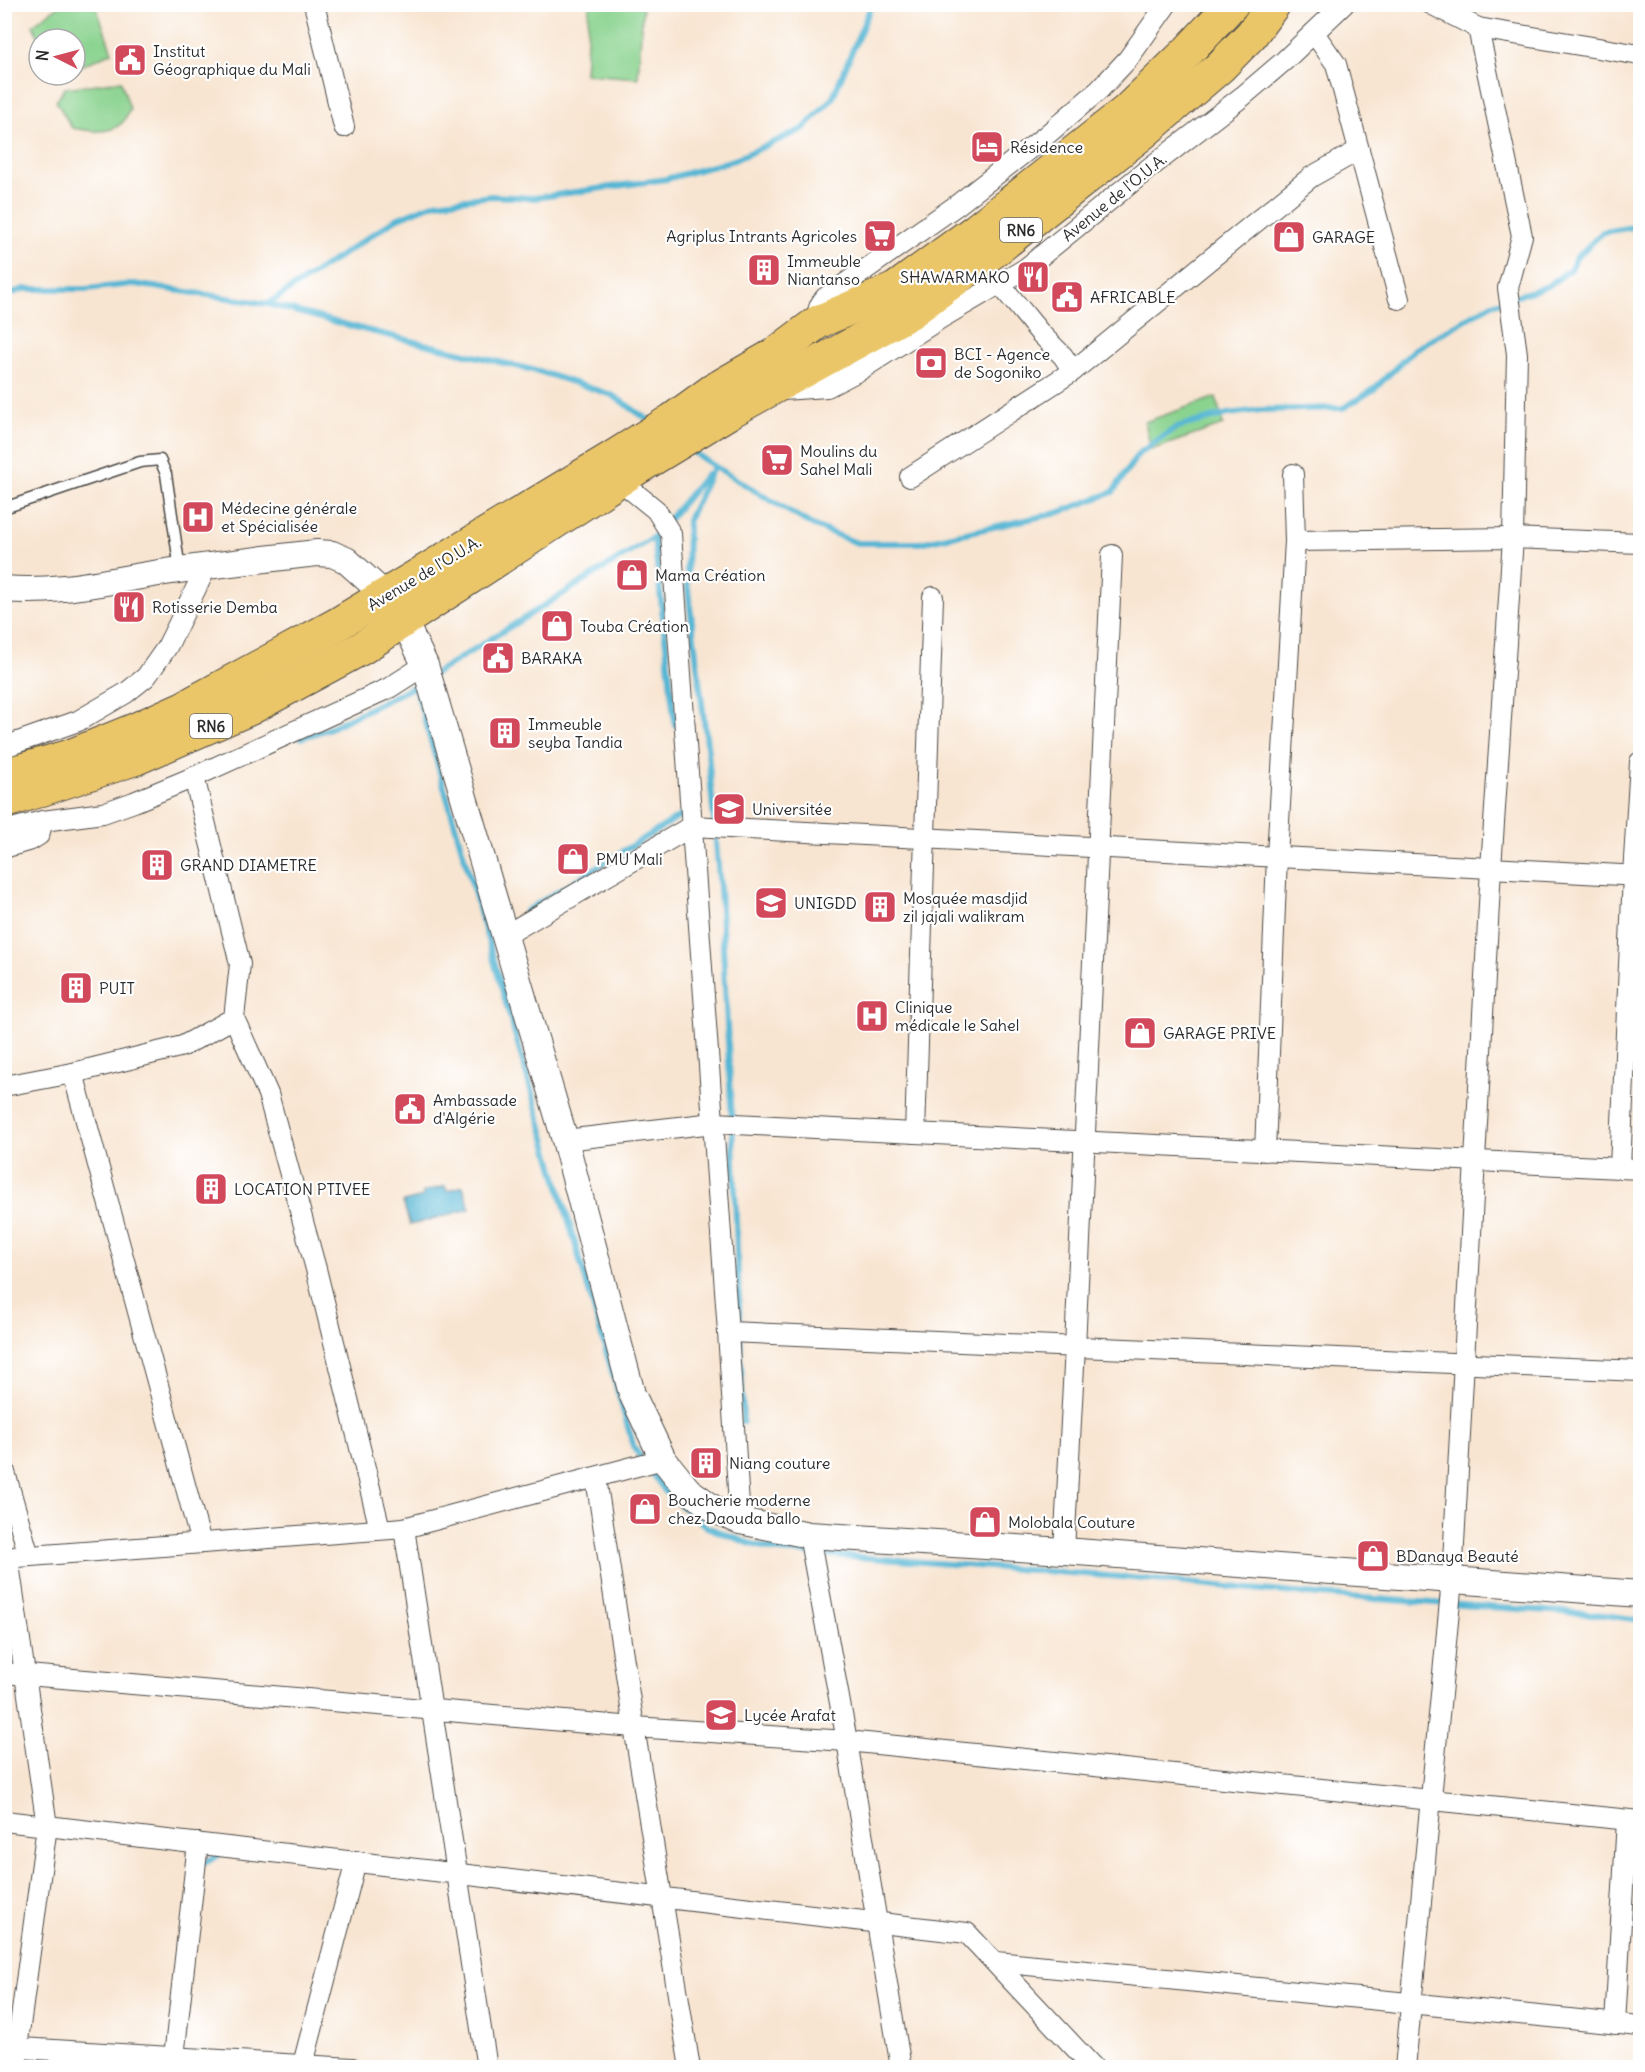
<svg xmlns="http://www.w3.org/2000/svg" width="1645" height="2072" font-family="Delius,sans-serif">
	<style>
		.green { fill: #8ad38f; stroke: #5a7f5d; stroke-width: 1.5 }
		.water { fill: #55b6d4; stroke: #407080; stroke-width: 1.5 }
		.lines { fill: none; stroke-linecap: round; stroke-linejoin: round }
		.stream { stroke: #55b6d4; stroke-width: 6 }
		.service-casing { stroke: #4a4744; stroke-width: 13 }
		.minor-casing { stroke: #4a4744; stroke-width: 22 }
		.tertiary-casing { stroke: #4a4744; stroke-width: 28 }
		.trunk-casing { stroke: #4a4744; stroke-width: 35 }
		.service { stroke: #fff; stroke-width: 10 }
		.minor { stroke: #fff; stroke-width: 20 }
		.tertiary { stroke: #fff; stroke-width: 26 }
		.trunk { stroke: #ebc669; stroke-width: 33 }
		.labels { text-anchor: middle; dominant-baseline: central; stroke-width: 4.5; stroke-linejoin: round; paint-order: stroke }
		.shield { fill: #fff; stroke: #6b6b6b; stroke-width: 1.5 }
		.shield-label { font-size: 15px; font-weight: bold; fill: #2b2b2b }
		.poi-label { font-size: 16px; fill: #2b2b2b; stroke: #fff; text-anchor: start }
		.street-label { font-size: 16px; fill: #2b2b2b; stroke: #fff }
	</style>
	<rect width="100%" height="100%" fill="#fff"/>
	<filter id="ink" filterUnits="userSpaceOnUse"><feTurbulence type="fractalNoise" baseFrequency=".0167" numOctaves="2"/><feDisplacementMap in="SourceGraphic" scale="12" xChannelSelector="R" yChannelSelector="G"/><feConvolveMatrix kernelMatrix="1 2 1 2 8 2 1 2 1" color-interpolation-filters="sRGB"/></filter>
	<filter id="wash" filterUnits="userSpaceOnUse"><feTurbulence type="fractalNoise" baseFrequency=".008" numOctaves="4" result="noise"/><feDisplacementMap in="SourceGraphic" scale="24" xChannelSelector="R" yChannelSelector="G"/><feGaussianBlur stdDeviation="1.35" result="paint"/><feColorMatrix in="noise" values="0 0 0 0 0 0 0 0 0 0 0 0 0 0 0 0 0 1.4 0 .05"/><feComposite in="paint" operator="in"/></filter>
	<g filter="url(#wash)">
		<rect width="100%" height="100%" fill="#f8e5d1"/>
		<!-- green -->
		<g class="green">
			<path d="M 86,5 L 96,6 L 112,52 L 77,68 L 75,67 L 75,39 L 39,39 L 33,25 L 60,5 Z"/>
			<path d="M 589,5 L 643,5 L 638,78 L 585,74 Z"/>
			<path d="M 121,81 L 130,109 C 127,113 125,120 122,123 C 109,135 88,131 72,128 L 56,101 L 65,88 Z"/>
			<path d="M 1216,397 L 1223,425 L 1151,450 L 1145,422 Z"/>
		</g>
		<!-- water -->
		<path class="water" d="M 445,1186 L 447,1191 L 463,1186 L 470,1209 L 410,1225 L 403,1202 L 423,1197 L 423,1192 Z"/>
		<g class="lines">
			<!-- stream -->
			<g class="stream">
				<path d="M 4,296 L 24,289 L 86,289 L 134,284 L 268,304 L 396,219 L 435,203 L 491,196 L 534,198 L 666,179 L 734,160 L 803,129 L 832,99 L 872,4"/>
				<path d="M 268,304 L 366,330 L 541,372 L 612,395 L 650,421"/>
				<path d="M 687,448 L 714,466 L 812,525 L 857,543 L 920,543 L 1057,513 L 1113,492 L 1138,454 L 1177,427 L 1228,414 L 1261,410 L 1343,408 L 1373,390 L 1415,349 L 1492,304 L 1548,286 L 1571,269 L 1576,258 L 1603,232 L 1640,226"/>
				<path d="M 714,466 L 688,520 L 687,581 L 708,752 L 720,888 L 734,1161 L 743,1422"/>
				<path d="M 433,675 L 654,537"/>
				<path d="M 415,686 L 634,1448 L 668,1495 L 707,1527 L 748,1543 L 779,1551 L 1122,1577 L 1306,1594 L 1605,1615 L 1640,1620"/>
				<path d="M 675,725 L 654,537 L 707,474"/>
				<path d="M 301,738 L 328,729 L 417,685"/>
				<path d="M 526,911 L 685,813"/>
				<path d="M 6,1509 L 10,1556"/>
				<path d="M 199,1866 L 222,1853"/>
			</g>
		</g>
	</g>
	<g filter="url(#ink)">
		<g class="lines">
			<!-- service casing -->
			<g class="service-casing">
				<path id="service" d="M 4,508 L 140,462 L 160,460 L 166,474 L 180,570"/>
			</g>
			<!-- minor casing -->
			<g class="minor-casing">
				<g id="minor">
					<path d="M 314,4 L 344,127"/>
					<path d="M 1478,28 L 1640,55"/>
					<path d="M 1314,33 L 1336,64 L 1399,299"/>
					<path d="M 1000,284 L 1040,333 L 1063,356 L 1073,371 L 1311,177 L 1359,150"/>
					<path d="M 818,322 C 817,312 818,306 825,298 L 957,205 L 1043,138 L 1099,90 L 1128,59 L 1167,4"/>
					<path d="M 782,390 L 827,387 L 860,370 L 941,318 L 1025,269 L 1148,169 L 1243,96 L 1284,61 L 1344,4"/>
					<path d="M 910,477 L 1073,371"/>
					<path d="M 619,480 L 656,510 L 671,534 L 728,1332 L 740,1521"/>
					<path d="M 1295,541 L 1513,538 L 1640,543"/>
					<path d="M 4,747 L 78,721 L 126,693 L 146,677 L 167,647 L 207,566"/>
					<path d="M 4,831 L 43,821 L 103,813 L 134,802 L 194,777 L 389,688 L 425,665"/>
					<path d="M 4,848 L 31,840 L 39,835 L 43,821"/>
					<path d="M 504,936 L 692,826 L 1640,876"/>
					<path d="M 234,1018 L 268,1094 L 316,1269 L 380,1529"/>
					<path d="M 73,1073 L 201,1543"/>
					<path d="M 4,1086 L 73,1073 L 183,1046 L 234,1018 L 240,964 L 194,777"/>
					<path d="M 915,1133 L 933,597"/>
					<path d="M 565,1140 L 714,1123 L 1640,1169"/>
					<path d="M 1265,1151 L 1277,857 L 1295,541 L 1293,474"/>
					<path d="M 1620,1168 L 1633,875 L 1640,762"/>
					<path d="M 728,1332 L 1640,1371"/>
					<path d="M 4,1469 L 29,1556"/>
					<path d="M 596,1478 L 634,1727 L 690,2068"/>
					<path d="M 404,1528 L 487,2068"/>
					<path d="M 809,1535 L 847,1741 L 901,2068"/>
					<path d="M 1064,1551 L 1075,1347 L 1112,555"/>
					<path d="M 8,1557 L 47,1826 L 17,2048 L 17,2068"/>
					<path d="M 4,1558 L 404,1528 L 663,1459"/>
					<path d="M 4,1673 L 634,1727 L 847,1741 L 1640,1821"/>
					<path d="M 4,1821 L 967,1933 L 1094,2068"/>
					<path d="M 996,1962 L 1640,2026"/>
					<path d="M 1615,2024 L 1627,1820"/>
					<path d="M 4,2047 L 352,2068"/>
					<path d="M 174,2057 L 198,1843"/>
					<path d="M 302,2068 L 356,1861"/>
					<path d="M 1405,2068 L 1452,1580 L 1491,868 L 1513,538 L 1517,354 L 1508,288 L 1522,236 L 1478,28 L 1431,4"/>
				</g>
			</g>
			<!-- tertiary casing -->
			<g class="tertiary-casing">
				<path id="tertiary" d="M 4,589 C 56,594 108,581 159,573 C 211,565 264,559 317,553 L 332,554 L 346,560 L 386,596 L 404,621 L 425,665 L 565,1140 L 632,1394 L 663,1459 L 688,1490 L 717,1511 L 740,1521 L 809,1535 L 1064,1551 L 1640,1594"/>
			</g>
			<!-- trunk casing -->
			<g class="trunk-casing">
				<g id="trunk">
					<path d="M 4,775 L 70,756 L 134,730 L 185,707 L 336,625 L 610,459 L 672,420 L 712,391 L 774,355 L 818,322 L 895,289 L 976,230 L 1125,112 L 1188,51 L 1232,4"/>
					<path d="M 4,802 L 137,758 L 249,709 L 362,648 L 636,469 L 733,410 L 911,312 L 993,252 L 1144,132 L 1220,67 L 1251,35 L 1274,4"/>
				</g>
			</g>
			<!-- service -->
			<use href="#service" class="service"/>
			<!-- minor -->
			<use href="#minor" class="minor"/>
			<!-- tertiary -->
			<use href="#tertiary" class="tertiary"/>
			<!-- trunk -->
			<use href="#trunk" class="trunk"/>
		</g>
	</g>
	<!-- icons -->
	<defs>
		<g id="civic-square" transform="scale(1.725)"><rect x="-9" y="-9" width="18" height="18" rx="4" fill="#d1495b" stroke="#fff"/><path d="M-.6-6.5H3V-4.5H.6V-3L4-1V1h2V6H-6V1h2V-1L-.6-3ZM-1.2 2.5V6h2.4V2.5Z" fill="#fff"/></g>
		<g id="hotel-square" transform="scale(1.725)"><rect x="-9" y="-9" width="18" height="18" rx="4" fill="#d1495b" stroke="#fff"/><path d="M-6-4.5h1.5V1H6V5H4.5V3h-9V5H-6ZM-4 0a1.8 1.8 0 1 1 3.6 0ZM.5 0V-2.5h3Q6-2.5 6 0Z" fill="#fff"/></g>
		<g id="supermarket-square" transform="scale(1.725)"><rect x="-9" y="-9" width="18" height="18" rx="4" fill="#d1495b" stroke="#fff"/><path d="M-6-5.5h2.5l.6 2H6L4.5 2H-2.5L-4.4-4H-6ZM-1.5 3.2a1.3 1.3 0 1 0 .1 0ZM3 3.2a1.3 1.3 0 1 0 .1 0Z" fill="#fff"/></g>
		<g id="shop-square" transform="scale(1.725)"><rect x="-9" y="-9" width="18" height="18" rx="4" fill="#d1495b" stroke="#fff"/><path d="M-5-2.5h2.3a2.7 3.5 0 0 1 5.4 0H5L5.5 6h-11ZM-1.5-2.5h3a1.5 2.3 0 0 0-3 0Z" fill="#fff"/></g>
		<g id="building-square" transform="scale(1.725)"><rect x="-9" y="-9" width="18" height="18" rx="4" fill="#d1495b" stroke="#fff"/><path d="M-4-6H4V6H1V3H-1V6H-4ZM-2.5-4.3h1.7v1.8h-1.7ZM.8-4.3h1.7v1.8H.8ZM-2.5-1h1.7V.8h-1.7ZM.8-1h1.7V.8H.8Z" fill="#fff"/></g>
		<g id="restaurant-square" transform="scale(1.725)"><rect x="-9" y="-9" width="18" height="18" rx="4" fill="#d1495b" stroke="#fff"/><path d="M-5-6h1v4h1v-4h1v4h1v-4h1v5L-1.5 .5V6h-2V.5L-5-1ZM5-6V6H3V1.5H1.5Q1.5-4 5-6Z" fill="#fff"/></g>
		<g id="bank-square" transform="scale(1.725)"><rect x="-9" y="-9" width="18" height="18" rx="4" fill="#d1495b" stroke="#fff"/><path d="M-6-4H6V4H-6ZM0-2.3a2.3 2.3 0 1 0 0 4.6a2.3 2.3 0 1 0 0-4.6Z" fill="#fff"/></g>
		<g id="hospital-square" transform="scale(1.725)"><rect x="-9" y="-9" width="18" height="18" rx="4" fill="#d1495b" stroke="#fff"/><path d="M-5-5h3v3.5h4V-5h3V5h-3V1.5h-4V5h-3Z" fill="#fff"/></g>
		<g id="school-square" transform="scale(1.725)"><rect x="-9" y="-9" width="18" height="18" rx="4" fill="#d1495b" stroke="#fff"/><path d="M0-5L7-2L0 1L-7-2ZM-4 1L0 2.5L4 1V4Q0 6-4 4Z" fill="#fff"/></g>
		<g id="university-square" transform="scale(1.725)"><rect x="-9" y="-9" width="18" height="18" rx="4" fill="#d1495b" stroke="#fff"/><path d="M0-5L7-2L0 1L-7-2ZM-4 1L0 2.5L4 1V4Q0 6-4 4Z" fill="#fff"/></g>
	</defs>
	<g fill-rule="evenodd">
		<use href="#civic-square" x="130" y="60"/>
		<use href="#hotel-square" x="987" y="147"/>
		<use href="#supermarket-square" x="880" y="236"/>
		<use href="#shop-square" x="1289" y="237"/>
		<use href="#building-square" x="764" y="270"/>
		<use href="#restaurant-square" x="1033" y="277"/>
		<use href="#civic-square" x="1067" y="297"/>
		<use href="#bank-square" x="931" y="363"/>
		<use href="#supermarket-square" x="777" y="460"/>
		<use href="#hospital-square" x="198" y="517"/>
		<use href="#shop-square" x="632" y="575"/>
		<use href="#restaurant-square" x="129" y="607"/>
		<use href="#shop-square" x="557" y="626"/>
		<use href="#civic-square" x="498" y="658"/>
		<use href="#building-square" x="505" y="733"/>
		<use href="#school-square" x="729" y="809"/>
		<use href="#shop-square" x="573" y="859"/>
		<use href="#building-square" x="157" y="865"/>
		<use href="#university-square" x="771" y="903"/>
		<use href="#building-square" x="880" y="907"/>
		<use href="#building-square" x="76" y="988"/>
		<use href="#hospital-square" x="872" y="1016"/>
		<use href="#shop-square" x="1140" y="1033"/>
		<use href="#civic-square" x="410" y="1109"/>
		<use href="#building-square" x="211" y="1189"/>
		<use href="#building-square" x="706" y="1463"/>
		<use href="#shop-square" x="645" y="1509"/>
		<use href="#shop-square" x="985" y="1522"/>
		<use href="#shop-square" x="1373" y="1556"/>
		<use href="#school-square" x="721" y="1715"/>
	</g>
	<g class="labels">
		<!-- shield labels -->
		<g class="shield">
			<rect x="1000" y="218" width="42" height="24" rx="4.5"/>
			<rect x="190" y="714" width="42" height="24" rx="4.5"/>
		</g>
		<g class="shield-label">
			<text x="1021" y="230">RN6</text>
			<text x="211" y="726">RN6</text>
		</g>
		<!-- poi labels -->
		<g class="poi-label">
			<text x="153" y="51">Institut<tspan x="153" dy="18">Géographique du Mali</tspan></text>
			<text x="1010" y="147">Résidence</text>
			<text x="857" y="236" text-anchor="end">Agriplus Intrants Agricoles</text>
			<text x="1312" y="237">GARAGE</text>
			<text x="787" y="261">Immeuble<tspan x="787" dy="18">Niantanso</tspan></text>
			<text x="1010" y="277" text-anchor="end">SHAWARMAKO</text>
			<text x="1090" y="297">AFRICABLE</text>
			<text x="954" y="354">BCI - Agence<tspan x="954" dy="18">de Sogoniko</tspan></text>
			<text x="800" y="451">Moulins du<tspan x="800" dy="18">Sahel Mali</tspan></text>
			<text x="221" y="508">Médecine générale<tspan x="221" dy="18">et Spécialisée</tspan></text>
			<text x="655" y="575">Mama Création</text>
			<text x="152" y="607">Rotisserie Demba</text>
			<text x="580" y="626">Touba Création</text>
			<text x="521" y="658">BARAKA</text>
			<text x="528" y="724">Immeuble<tspan x="528" dy="18">seyba Tandia</tspan></text>
			<text x="752" y="809">Universitée</text>
			<text x="596" y="859">PMU Mali</text>
			<text x="180" y="865">GRAND DIAMETRE</text>
			<text x="903" y="898">Mosquée masdjid<tspan x="903" dy="18">zil jajali walikram</tspan></text>
			<text x="794" y="903">UNIGDD</text>
			<text x="99" y="988">PUIT</text>
			<text x="895" y="1007">Clinique<tspan x="895" dy="18">médicale le Sahel</tspan></text>
			<text x="1163" y="1033">GARAGE PRIVE</text>
			<text x="433" y="1100">Ambassade<tspan x="433" dy="18">d'Algérie</tspan></text>
			<text x="234" y="1189">LOCATION PTIVEE</text>
			<text x="729" y="1463">Niang couture</text>
			<text x="668" y="1500">Boucherie moderne<tspan x="668" dy="18">chez Daouda ballo</tspan></text>
			<text x="1008" y="1522">Molobala Couture</text>
			<text x="1396" y="1556">BDanaya Beauté</text>
			<text x="744" y="1715">Lycée Arafat</text>
		</g>
		<!-- street labels -->
		<g class="street-label">
			<text transform="translate(1114 197) rotate(-39)">Avenue de l'O.U.A.</text>
			<text transform="translate(424 573) rotate(-31)">Avenue de l'O.U.A.</text>
		</g>
	</g>
	<!-- margin -->
	<rect width="1645" height="2072" fill="none" stroke="#fff" stroke-width="24"/>
	<!-- north arrow -->
	<g transform="translate(57 57) rotate(276)"><circle r="28" fill="#ffffff" stroke="#aaaaaa" stroke-width="1.5"/>
	<path d="M0-4.5L10 22L0 15L-10 22Z" fill="#d1495b"/>
	<text y="-9" font-size="16" font-weight="bold" text-anchor="middle" fill="#2b2b2b">N</text>
	</g>
</svg>
